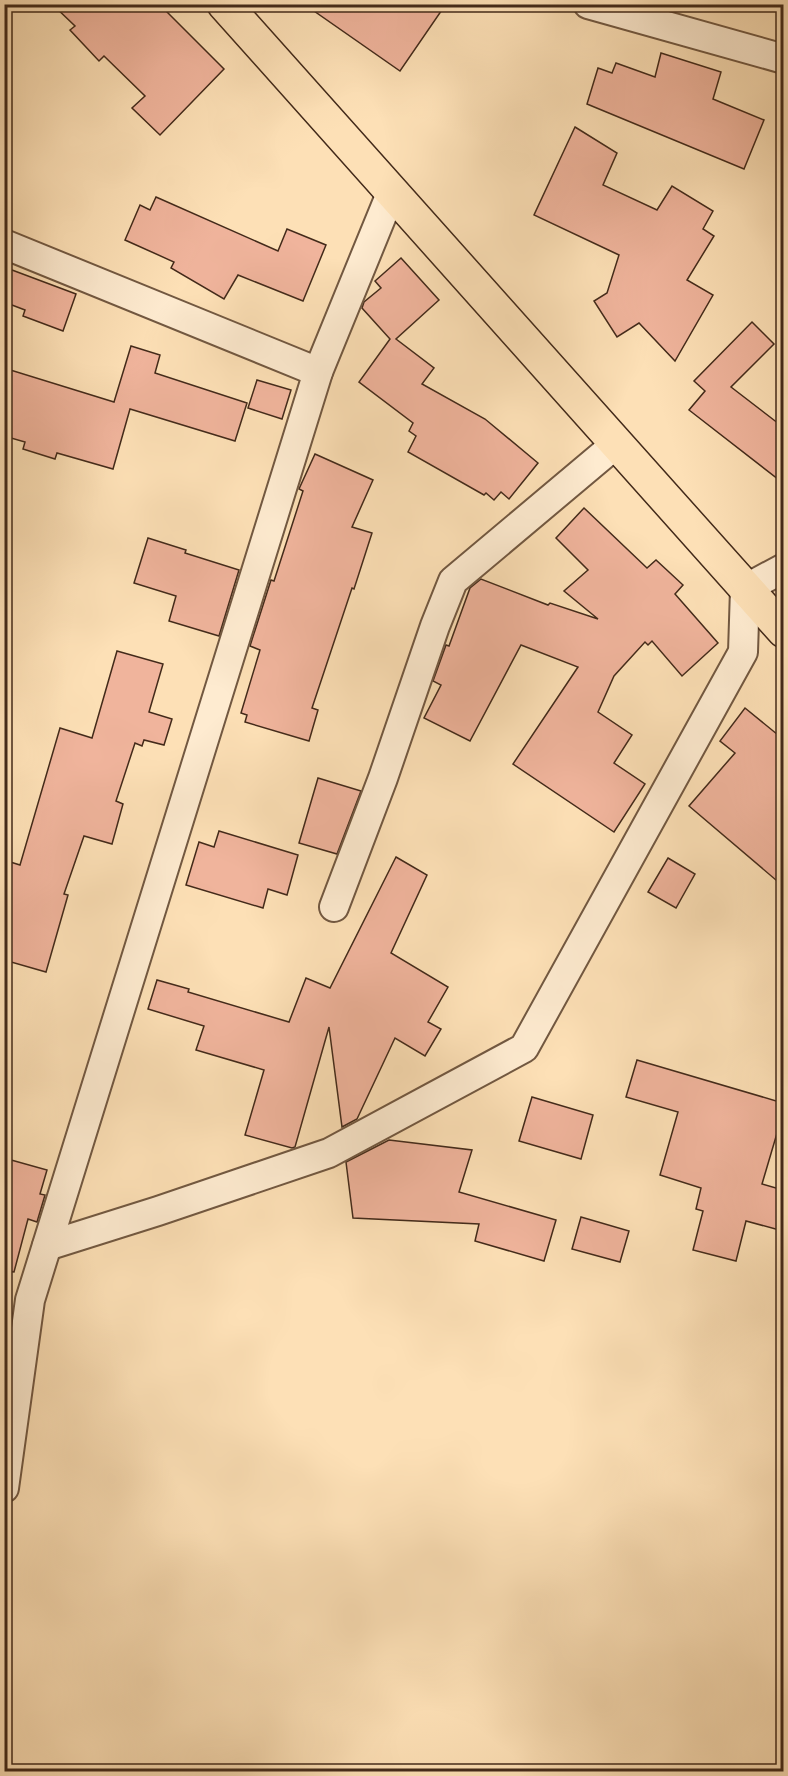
<svg xmlns="http://www.w3.org/2000/svg" width="788" height="1776" font-family="'Libre Bodoni',serif">
	<style>
		.building { fill: #f0b49c; stroke: #432a1a; stroke-width: 1.5 }
		.lines { fill: none; stroke-linecap: round; stroke-linejoin: round }
		.minor-casing { stroke: #725841; stroke-width: 32 }
		.primary-casing { stroke: #432a1a; stroke-width: 36 }
		.minor { stroke: #feebd0; stroke-width: 28 }
		.primary { stroke: #fde0b6; stroke-width: 33 }
	</style>
	<rect width="100%" height="100%" fill="#fde0b6"/>
	<filter id="stains"><feTurbulence type="fractalNoise" baseFrequency=".00333" numOctaves="4"/><feColorMatrix values="0 0 0 0 .2 0 0 0 0 .09 0 0 0 0 .02 0 0 0 .5 -.17"/></filter>
	<radialGradient id="worn" r=".72"><stop offset=".6" stop-color="#630" stop-opacity="0"/><stop offset="1" stop-color="#630" stop-opacity=".3"/></radialGradient>
	<!-- building -->
	<g class="building">
		<path d="M 52,4 L 159,4 L 224,69 L 160,135 L 132,108 L 145,96 L 104,56 L 99,61 L 70,30 L 75,26 Z"/>
		<path d="M 304,4 L 446,4 L 400,71 Z"/>
		<path d="M 661,53 L 721,72 L 713,99 L 764,120 L 744,169 L 587,104 L 598,68 L 612,73 L 616,63 L 655,77 Z"/>
		<path d="M 575,127 L 617,153 L 603,185 L 657,210 L 672,186 L 713,211 L 703,229 L 714,236 L 687,280 L 713,295 L 675,361 L 639,323 L 617,337 L 594,301 L 607,293 L 619,255 L 534,215 Z"/>
		<path d="M 156,197 L 278,251 L 287,229 L 326,245 L 303,301 L 238,275 L 224,299 L 171,268 L 174,262 L 125,240 L 140,205 L 150,210 Z"/>
		<path d="M 401,258 L 439,300 L 396,339 L 434,368 L 422,384 L 485,419 L 538,463 L 509,499 L 501,492 L 494,500 L 486,493 L 484,495 L 408,452 L 416,436 L 409,431 L 413,423 L 359,382 L 390,339 L 362,308 L 364,302 L 381,288 L 375,281 Z"/>
		<path d="M 4,267 L 76,294 L 63,331 L 23,316 L 25,310 L 4,302 Z"/>
		<path d="M 752,322 L 774,344 L 731,387 L 783,427 L 783,483 L 689,410 L 705,391 L 694,381 Z"/>
		<path d="M 131,346 L 160,355 L 155,373 L 247,403 L 235,441 L 130,409 L 113,469 L 57,453 L 55,459 L 23,449 L 25,442 L 4,436 L 4,368 L 114,402 Z"/>
		<path d="M 257,380 L 291,390 L 282,419 L 248,408 Z"/>
		<path d="M 315,454 L 373,480 L 352,527 L 372,533 L 354,589 L 352,588 L 312,708 L 318,710 L 309,741 L 245,722 L 247,715 L 241,713 L 260,650 L 250,646 L 271,580 L 274,581 L 303,491 L 299,489 Z"/>
		<path d="M 584,508 L 647,568 L 656,560 L 683,585 L 675,594 L 718,643 L 682,676 L 652,641 L 648,645 L 645,642 L 614,676 L 598,712 L 632,735 L 614,763 L 645,784 L 614,832 L 513,764 L 578,667 L 521,645 L 470,741 L 424,718 L 441,685 L 433,681 L 446,645 L 449,646 L 470,588 L 481,579 L 548,605 L 550,603 L 598,619 L 564,591 L 588,570 L 556,538 Z"/>
		<path d="M 148,538 L 186,550 L 185,553 L 239,570 L 219,636 L 169,621 L 176,596 L 134,583 Z"/>
		<path d="M 117,651 L 163,664 L 149,712 L 172,719 L 164,745 L 144,740 L 142,746 L 135,743 L 116,801 L 123,804 L 112,844 L 84,836 L 64,894 L 68,895 L 46,972 L 4,960 L 4,860 L 20,865 L 60,728 L 92,738 Z"/>
		<path d="M 745,708 L 783,739 L 783,886 L 689,806 L 735,753 L 720,741 Z"/>
		<path d="M 318,778 L 361,791 L 337,854 L 299,843 Z"/>
		<path d="M 219,831 L 298,855 L 287,895 L 268,889 L 263,908 L 186,885 L 199,842 L 214,847 Z"/>
		<path d="M 396,857 L 427,875 L 391,953 L 448,987 L 428,1022 L 441,1029 L 425,1056 L 395,1038 L 357,1119 L 342,1127 L 329,1027 L 295,1147 L 292,1148 L 245,1135 L 264,1070 L 196,1050 L 204,1026 L 148,1009 L 157,980 L 189,989 L 188,992 L 289,1022 L 306,978 L 330,988 Z"/>
		<path d="M 668,858 L 695,874 L 676,908 L 648,892 Z"/>
		<path d="M 637,1060 L 783,1103 L 783,1113 L 762,1184 L 783,1190 L 783,1231 L 746,1221 L 736,1261 L 693,1250 L 703,1211 L 696,1209 L 701,1188 L 660,1175 L 678,1112 L 626,1097 Z"/>
		<path d="M 532,1097 L 593,1115 L 581,1159 L 519,1141 Z"/>
		<path d="M 389,1140 L 472,1150 L 459,1192 L 556,1220 L 544,1261 L 475,1241 L 479,1224 L 353,1218 L 346,1162 Z"/>
		<path d="M 4,1158 L 47,1170 L 40,1194 L 45,1195 L 37,1222 L 28,1219 L 14,1272 L 4,1271 Z"/>
		<path d="M 581,1217 L 629,1231 L 620,1262 L 572,1249 Z"/>
	</g>
	<g class="lines">
		<!-- minor casing -->
		<g class="minor-casing">
			<g id="minor">
				<path d="M 588,4 L 784,59"/>
				<path d="M 4,244 L 318,372"/>
				<path d="M 334,907 L 383,778 L 435,626 L 453,581 L 616,444"/>
				<path d="M 47,1246 L 158,1211 L 329,1153 L 524,1048 L 743,652 L 745,589 L 784,568"/>
				<path d="M 4,1488 L 30,1300 L 318,372 L 392,191"/>
			</g>
		</g>
		<!-- primary casing -->
		<g class="primary-casing">
			<path id="primary" d="M 224,4 L 784,631"/>
		</g>
		<!-- minor -->
		<use href="#minor" class="minor"/>
		<!-- primary -->
		<use href="#primary" class="primary"/>
	</g>
	<!-- margin -->
	<rect width="788" height="1776" fill="none" stroke="#fde0b6" stroke-width="24"/>
	<rect x="6" y="6" width="776" height="1764" fill="none" stroke="#432a1a" stroke-width="3"/>
	<rect x="12" y="12" width="764" height="1752" fill="none" stroke="#432a1a" stroke-width="1.5"/>
	<rect width="100%" height="100%" filter="url(#stains)"/>
	<rect width="100%" height="100%" fill="url(#worn)"/>
</svg>
